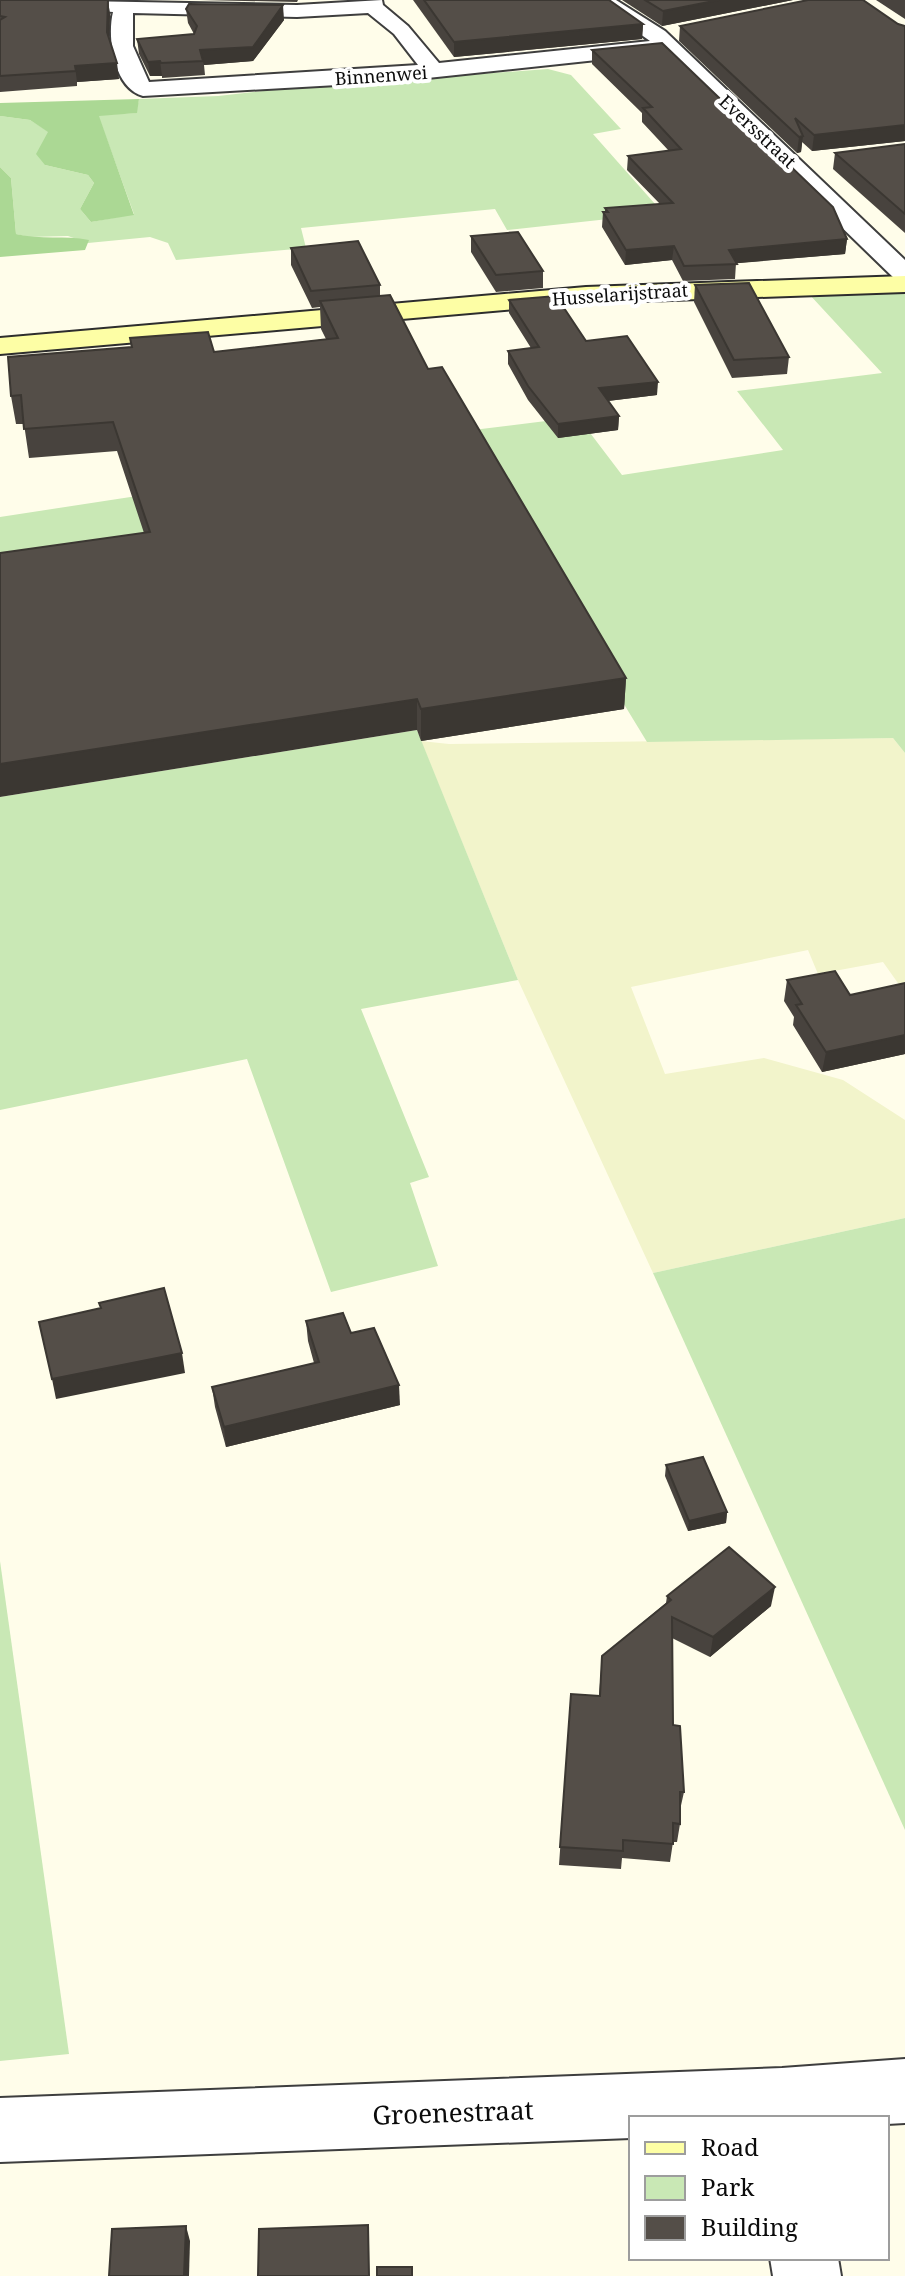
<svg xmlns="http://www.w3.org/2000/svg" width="905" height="2276" font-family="'Noto Serif',serif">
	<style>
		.farmland { fill: #f2f4cb }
		.green { fill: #c9e8b5 }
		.forest { fill: #abd894 }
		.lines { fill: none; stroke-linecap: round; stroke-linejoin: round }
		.street-casing { stroke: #3e3e3e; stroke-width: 4 }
		.secondary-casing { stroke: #2d2d2d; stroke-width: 4 }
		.street { fill: #fff; fill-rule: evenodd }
		.secondary { fill: #fdfea5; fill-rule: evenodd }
		.wall { fill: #48433e }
		.shaded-wall { fill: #3b3732 }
		.building { fill: #544e48; stroke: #3b3732; stroke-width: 2 }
		.labels { text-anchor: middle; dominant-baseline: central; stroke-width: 8; stroke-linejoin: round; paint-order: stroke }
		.far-street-label { font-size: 18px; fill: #0b0b0b; stroke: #fff }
		.near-street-label { font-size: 26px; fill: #0b0b0b; stroke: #fff }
	</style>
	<rect width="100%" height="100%" fill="#fffdea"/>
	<!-- farmland -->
	<path class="farmland" d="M 893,738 L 905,753 L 905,993 L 883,962 L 818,974 L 808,950 L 631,987 L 665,1074 L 764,1058 L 843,1080 L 905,1120 L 905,1218 L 653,1273 L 518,980 L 421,741 L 449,744 Z"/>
	<!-- green -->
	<g class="green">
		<path d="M 548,69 L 571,75 L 621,129 L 593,134 L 663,213 L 507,230 L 495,209 L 301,228 L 306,248 L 176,260 L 168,243 L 150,237 L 88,243 L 68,236 L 29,237 L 16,234 L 11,178 L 0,167 L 0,116 L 30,120 L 49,132 L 45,165 L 88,175 L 94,183 L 80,209 L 91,222 L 134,214 L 98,115 L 136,113 L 139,99 L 218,96 L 299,87 Z"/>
		<path d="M 809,294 L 905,294 L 905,753 L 893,738 L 647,742 L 435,394 L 473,430 L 578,417 L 622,475 L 783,450 L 737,391 L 882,373 Z"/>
		<path d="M 137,496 L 154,562 L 0,584 L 0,517 Z"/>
		<path d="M 417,730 L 518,980 L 361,1009 L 429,1177 L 410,1183 L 438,1266 L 331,1292 L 247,1059 L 0,1110 L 0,797 Z"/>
		<path d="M 905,1218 L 905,1830 L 653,1273 Z"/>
		<path d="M 0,1561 L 69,2054 L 0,2061 Z"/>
	</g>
	<!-- forest -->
	<g class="forest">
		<path d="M 139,99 L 137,113 L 99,116 L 134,215 L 91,222 L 80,209 L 94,183 L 88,175 L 45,165 L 36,154 L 48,132 L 30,120 L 0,116 L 0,103 Z"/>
		<path d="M 0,167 L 11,178 L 16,234 C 40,240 65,235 89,240 L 85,250 L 0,257 Z"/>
	</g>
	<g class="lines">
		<!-- street casing -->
		<g class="street-casing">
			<g id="street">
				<path d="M 29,0 L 297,5 L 382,0 L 383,5 L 408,26 L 439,63 L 650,41 L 592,0 L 616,0 L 665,31 L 905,260 L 905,282 L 896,280 L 662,53 L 390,82 L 143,96 C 113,88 107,36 113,12 L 39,6 ZM 133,13 L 297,17 L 368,13 L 394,34 L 418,65 L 149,82 L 133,46 Z"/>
				<path d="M 905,2059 L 905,2123 L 887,2124 L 887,2118 L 631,2118 L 631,2138 L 0,2162 L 0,2098 L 782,2068 Z"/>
				<path d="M 770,2258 L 838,2258 L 841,2276 L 773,2276 Z"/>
			</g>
		</g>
		<!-- secondary casing -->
		<g class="secondary-casing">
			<path id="secondary" d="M 905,276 L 905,292 L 586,303 L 0,354 L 0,338 L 586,287 Z"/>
		</g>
		<!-- street -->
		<use href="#street" class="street"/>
		<!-- secondary -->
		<use href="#secondary" class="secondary"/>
	</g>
	<!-- wall -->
	<g class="wall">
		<path d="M 0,0 L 108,0 L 110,15 L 109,38 L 119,79 L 77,82 L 77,86 L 0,92 Z"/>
		<path d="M 199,0 L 298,0 L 297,2 Z"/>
		<path d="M 413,0 L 609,0 L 643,24 L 642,39 L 454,57 Z"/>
		<path d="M 622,0 L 793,0 L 662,26 Z"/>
		<path d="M 876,0 L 905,0 L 905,19 Z"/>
		<path d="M 186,9 L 284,20 L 253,61 L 204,65 L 205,75 L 162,78 L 162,76 L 150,76 L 139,54 L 137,39 L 194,34 L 188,23 Z"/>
		<path d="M 898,24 L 905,26 L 905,141 L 812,151 L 802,142 L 801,152 L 797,153 L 679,41 L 680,26 Z"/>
		<path d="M 592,50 L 847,239 L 845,254 L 736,263 L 735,279 L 683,281 L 672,260 L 625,265 L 602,227 L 603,212 L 605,212 L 605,208 L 660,204 L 627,170 L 628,156 L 669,151 L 642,122 L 642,113 L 592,64 Z"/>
		<path d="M 905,144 L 905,233 L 833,169 L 835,153 Z"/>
		<path d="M 471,236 L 543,271 L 543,288 L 496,292 L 471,252 Z"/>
		<path d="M 291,248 L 380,285 L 380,296 L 428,369 L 626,678 L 624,709 L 421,741 L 417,730 L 144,533 L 117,451 L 29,458 L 24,424 L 16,424 L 11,396 L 131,347 L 130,338 L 214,352 L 326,339 L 321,329 L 320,307 L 312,308 L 291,265 Z"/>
		<path d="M 695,285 L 789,357 L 787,374 L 732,378 L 694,302 Z"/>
		<path d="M 509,300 L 586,341 L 657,395 L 608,401 L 619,416 L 618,430 L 558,438 L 528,400 L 508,364 L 508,351 L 531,348 L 509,313 Z"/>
		<path d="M 787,980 L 850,995 L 905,983 L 905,1054 L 822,1072 L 793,1025 L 794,1017 L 784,1001 Z"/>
		<path d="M 306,1321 L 351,1333 L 400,1405 L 226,1447 L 215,1407 L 212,1387 L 314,1363 L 308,1341 Z"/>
		<path d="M 666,1465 L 727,1512 L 726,1523 L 688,1531 L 665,1476 Z"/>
		<path d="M 667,1596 L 771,1606 L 710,1657 L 672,1638 L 673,1725 L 684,1792 L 680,1810 L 680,1824 L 677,1842 L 673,1842 L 670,1862 L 622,1858 L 621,1869 L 559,1865 L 571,1694 L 599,1696 L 602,1656 L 666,1603 Z"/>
	</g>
	<!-- shaded-wall -->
	<g class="shaded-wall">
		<path d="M 108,0 L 110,15 L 109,48 L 107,32 Z"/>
		<path d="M 719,0 L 793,0 L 662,26 L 663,11 Z"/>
		<path d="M 283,5 L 284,20 L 253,61 L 204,65 L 200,50 Z"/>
		<path d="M 643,24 L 642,39 L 454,57 L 454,42 Z"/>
		<path d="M 160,61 L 162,76 L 150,76 L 148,62 Z"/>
		<path d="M 117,63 L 119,79 L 77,82 L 75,66 Z"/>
		<path d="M 905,125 L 905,141 L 812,151 L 814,135 Z"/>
		<path d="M 803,136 L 801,152 L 797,153 L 799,137 Z"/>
		<path d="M 847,239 L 845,254 L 728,264 L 729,250 Z"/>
		<path d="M 674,246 L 672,260 L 625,265 L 626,250 Z"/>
		<path d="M 658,382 L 657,395 L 599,402 L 599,388 Z"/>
		<path d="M 619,416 L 618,430 L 558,438 L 558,424 Z"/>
		<path d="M 626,678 L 624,709 L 421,741 L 421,709 Z"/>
		<path d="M 417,699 L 417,730 L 0,797 L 0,764 Z"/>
		<path d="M 905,1035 L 905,1054 L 822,1072 L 826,1052 Z"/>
		<path d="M 182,1353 L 185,1373 L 56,1399 L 52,1379 Z"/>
		<path d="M 399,1385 L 400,1405 L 226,1447 L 224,1427 Z"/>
		<path d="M 727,1512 L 726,1523 L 688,1531 L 689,1521 Z"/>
		<path d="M 775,1587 L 771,1606 L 710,1657 L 713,1637 Z"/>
		<path d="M 186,2226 L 190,2241 L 189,2276 L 184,2276 Z"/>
	</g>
	<!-- building -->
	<g class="building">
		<path d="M 0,0 L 108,0 L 107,32 L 117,63 L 75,66 L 76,71 L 0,76 L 0,20 L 5,17 L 0,16 Z"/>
		<path d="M 424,0 L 609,0 L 643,24 L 454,42 Z"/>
		<path d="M 645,0 L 719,0 L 663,11 Z"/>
		<path d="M 808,0 L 863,0 L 898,24 L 905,26 L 905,125 L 814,135 L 795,118 L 803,136 L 799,137 L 680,26 Z"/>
		<path d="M 189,4 L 283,5 L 253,47 L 200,50 L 203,61 L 161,63 L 160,61 L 148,62 L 137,39 L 194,34 L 197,26 L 186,9 Z"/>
		<path d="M 662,43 L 833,207 L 847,239 L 729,250 L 737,264 L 684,266 L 674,246 L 626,250 L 603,212 L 608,212 L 605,208 L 673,203 L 628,156 L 681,149 L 643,108 L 652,107 L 592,50 Z"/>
		<path d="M 905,144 L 905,214 L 835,153 Z"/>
		<path d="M 518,232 L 543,271 L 496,275 L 471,236 Z"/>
		<path d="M 358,241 L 380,285 L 311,291 L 291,248 Z"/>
		<path d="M 749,283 L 789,357 L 734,360 L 695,285 Z"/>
		<path d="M 390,295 L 428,369 L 442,367 L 626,678 L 421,709 L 417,699 L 0,764 L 0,553 L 150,532 L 113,422 L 24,429 L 21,395 L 11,396 L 8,357 L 132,347 L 130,338 L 208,332 L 214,352 L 338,338 L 320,301 Z"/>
		<path d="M 556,296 L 586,341 L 627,336 L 658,382 L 599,388 L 619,416 L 558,424 L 528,386 L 508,351 L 539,347 L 509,300 Z"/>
		<path d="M 835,971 L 850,995 L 905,983 L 905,1035 L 826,1052 L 796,1005 L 802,1004 L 787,980 Z"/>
		<path d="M 164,1288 L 182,1353 L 52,1379 L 39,1322 L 101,1308 L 99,1303 Z"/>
		<path d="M 343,1313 L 351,1333 L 374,1328 L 399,1385 L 224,1427 L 212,1387 L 319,1362 L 306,1321 Z"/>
		<path d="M 703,1457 L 727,1512 L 689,1521 L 666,1465 Z"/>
		<path d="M 729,1547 L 775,1587 L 713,1637 L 672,1617 L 673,1725 L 680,1726 L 684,1792 L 680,1792 L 680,1824 L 673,1823 L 673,1844 L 623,1840 L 623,1851 L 560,1847 L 571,1694 L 600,1696 L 602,1656 L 671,1600 L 667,1596 Z"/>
		<path d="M 368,2225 L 369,2276 L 258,2276 L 259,2229 Z"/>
		<path d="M 186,2226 L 184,2276 L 109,2276 L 112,2229 Z"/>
		<rect x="377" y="2267" width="35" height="9"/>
	</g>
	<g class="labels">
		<!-- far-street labels -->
		<g class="far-street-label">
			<text transform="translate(381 75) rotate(-4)">Binnenwei</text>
			<text transform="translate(758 131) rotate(43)">Eversstraat</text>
			<text transform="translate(620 294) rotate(-4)">Husselarijstraat</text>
		</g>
		<!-- near-street labels -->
		<g class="near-street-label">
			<text transform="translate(453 2112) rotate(-2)">Groenestraat</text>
		</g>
	</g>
	<!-- legend -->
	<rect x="629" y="2116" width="260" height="144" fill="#ffffff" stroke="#9d9d9d" stroke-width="2"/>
	<rect x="645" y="2142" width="40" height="12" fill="#fdfea5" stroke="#9d9d9d" stroke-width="2"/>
	<text x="701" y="2156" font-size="24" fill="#0b0b0b">Road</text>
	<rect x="645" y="2176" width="40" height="24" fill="#c9e8b5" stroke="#9d9d9d" stroke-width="2"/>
	<text x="701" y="2196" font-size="24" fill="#0b0b0b">Park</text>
	<rect x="645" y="2216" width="40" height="24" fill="#544e48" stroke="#9d9d9d" stroke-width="2"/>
	<text x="701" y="2236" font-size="24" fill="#0b0b0b">Building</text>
</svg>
